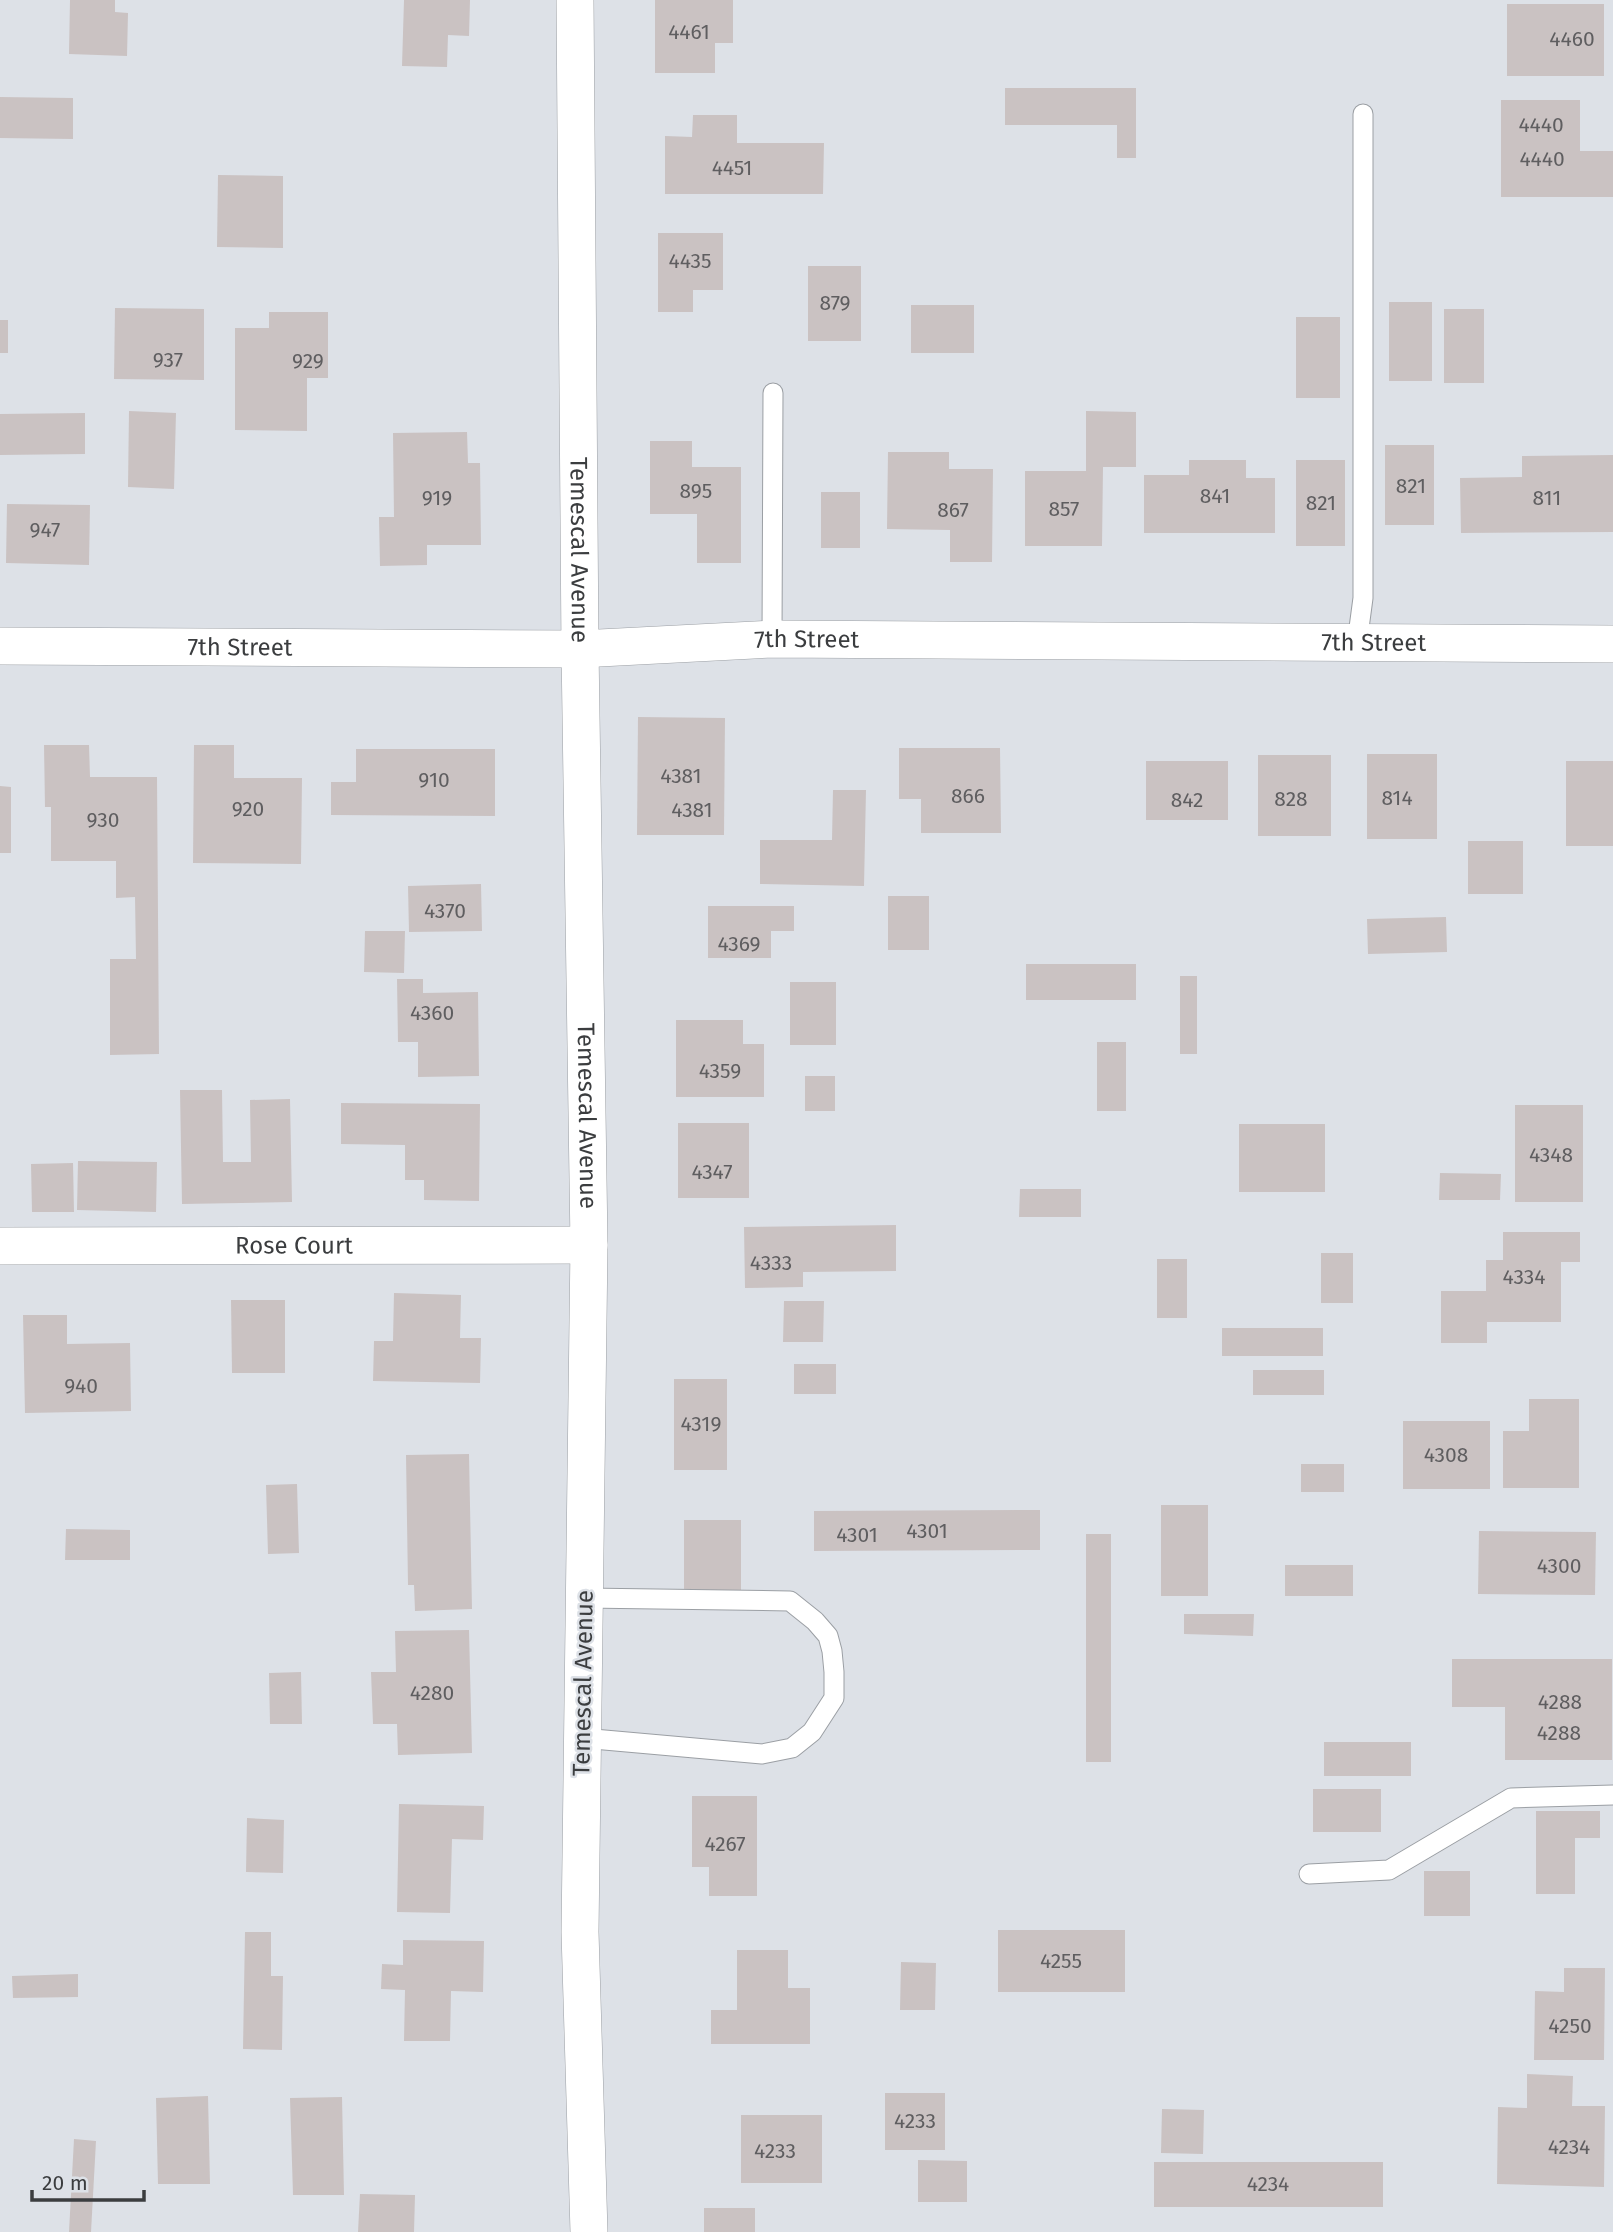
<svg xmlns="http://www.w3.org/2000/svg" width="1613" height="2232" font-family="'Fira Sans',sans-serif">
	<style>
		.building { fill: #cac2c2 }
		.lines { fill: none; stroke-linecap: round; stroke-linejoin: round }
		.service-casing { stroke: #9b9fa4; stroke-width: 21 }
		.minor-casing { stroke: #9b9fa4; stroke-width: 38 }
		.service { stroke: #fff; stroke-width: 19 }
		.minor { stroke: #fff; stroke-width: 37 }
		.labels { text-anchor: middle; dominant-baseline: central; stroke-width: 5; stroke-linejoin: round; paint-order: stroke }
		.number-label { font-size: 21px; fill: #5f5e60 }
		.street-label { font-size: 24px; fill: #3b3d3f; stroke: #dde1e7 }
	</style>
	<rect width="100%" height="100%" fill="#dde1e7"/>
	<!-- building -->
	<g class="building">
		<path d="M 70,0 L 115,0 L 115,12 L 128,13 L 127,56 L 69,54 Z"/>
		<path d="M 404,0 L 470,0 L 469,36 L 448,35 L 447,67 L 402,66 Z"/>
		<path d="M 655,0 L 733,0 L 733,43 L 715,43 L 715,73 L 655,73 Z"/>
		<rect x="1507" y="4" width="97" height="72"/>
		<path d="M 1005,88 L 1136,88 L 1136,158 L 1117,158 L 1117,125 L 1005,125 Z"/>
		<path d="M 0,97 L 73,98 L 73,139 L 0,138 Z"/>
		<path d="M 1501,100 L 1580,100 L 1580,151 L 1613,151 L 1613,197 L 1501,197 Z"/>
		<path d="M 693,115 L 737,115 L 737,143 L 824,143 L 823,194 L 665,194 L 665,136 L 692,137 Z"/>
		<path d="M 218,175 L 283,176 L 283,248 L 217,247 Z"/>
		<path d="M 658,233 L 723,233 L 723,290 L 693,290 L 693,312 L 658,312 Z"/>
		<rect x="808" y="266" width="53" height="75"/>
		<rect x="1389" y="302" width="43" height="79"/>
		<rect x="911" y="305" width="63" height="48"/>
		<path d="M 115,308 L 204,309 L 204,380 L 114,379 Z"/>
		<rect x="1444" y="309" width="40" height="74"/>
		<path d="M 269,312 L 328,312 L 328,378 L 307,378 L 307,431 L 235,430 L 235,328 L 269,328 Z"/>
		<rect x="1296" y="317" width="44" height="81"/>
		<rect x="0" y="320" width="8" height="33"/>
		<path d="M 129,411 L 176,413 L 174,489 L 128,487 Z"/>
		<path d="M 1086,411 L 1136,412 L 1136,467 L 1103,467 L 1102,546 L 1025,546 L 1025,471 L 1086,471 Z"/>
		<path d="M 85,413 L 85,454 L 0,455 L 0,414 Z"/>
		<path d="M 467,432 L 468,463 L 480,463 L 481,545 L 427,545 L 427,565 L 380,566 L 379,517 L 394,517 L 393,433 Z"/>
		<path d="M 650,441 L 692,441 L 692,467 L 741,467 L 741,563 L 697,563 L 697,514 L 650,514 Z"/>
		<rect x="1385" y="445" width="49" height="80"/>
		<path d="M 888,452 L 949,452 L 949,469 L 993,469 L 992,562 L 950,562 L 950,530 L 887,529 Z"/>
		<path d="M 1613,455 L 1613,532 L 1461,533 L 1460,478 L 1522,477 L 1522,456 Z"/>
		<path d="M 1189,460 L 1246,460 L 1246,478 L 1275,478 L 1275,533 L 1144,533 L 1144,475 L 1189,475 Z"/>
		<rect x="1296" y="460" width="49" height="86"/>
		<rect x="821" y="492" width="39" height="56"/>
		<path d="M 7,504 L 90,505 L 89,565 L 6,563 Z"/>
		<path d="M 638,717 L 725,718 L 724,835 L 637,835 Z"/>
		<path d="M 44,745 L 89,745 L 90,777 L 157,777 L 159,1054 L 110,1055 L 110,959 L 136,959 L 135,897 L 116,898 L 116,861 L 51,861 L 51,807 L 45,807 Z"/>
		<path d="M 194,745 L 234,745 L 234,778 L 302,778 L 301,864 L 193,863 Z"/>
		<path d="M 899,748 L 1000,748 L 1001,833 L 921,833 L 921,799 L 899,799 Z"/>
		<path d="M 356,749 L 495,749 L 495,816 L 331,815 L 331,782 L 356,782 Z"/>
		<rect x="1367" y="754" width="70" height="85"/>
		<rect x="1258" y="755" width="73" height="81"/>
		<rect x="1146" y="761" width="82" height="59"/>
		<rect x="1566" y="761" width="47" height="85"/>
		<path d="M 0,786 L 11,787 L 11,853 L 0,853 Z"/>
		<path d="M 833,790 L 866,790 L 864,886 L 760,884 L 760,840 L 832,840 Z"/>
		<rect x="1468" y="841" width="55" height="53"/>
		<path d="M 481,884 L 482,931 L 409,932 L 408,886 Z"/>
		<rect x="888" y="896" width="41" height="54"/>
		<path d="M 708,906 L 794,906 L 794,931 L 771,931 L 771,958 L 708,958 Z"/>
		<path d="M 1446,917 L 1447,952 L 1368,954 L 1367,919 Z"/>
		<path d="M 365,931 L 405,931 L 404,973 L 364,972 Z"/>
		<rect x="1026" y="964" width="110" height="36"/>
		<rect x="1180" y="976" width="17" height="78"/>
		<path d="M 397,979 L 423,979 L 423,993 L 478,992 L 479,1076 L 418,1077 L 418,1042 L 398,1042 Z"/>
		<rect x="790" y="982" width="46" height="63"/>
		<path d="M 676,1020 L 743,1020 L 743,1044 L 764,1044 L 764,1097 L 676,1097 Z"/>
		<rect x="1097" y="1042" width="29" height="69"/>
		<rect x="805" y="1076" width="30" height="35"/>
		<path d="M 180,1090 L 222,1090 L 223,1162 L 251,1162 L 250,1100 L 290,1099 L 292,1202 L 182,1204 Z"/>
		<path d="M 341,1103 L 480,1104 L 479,1201 L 424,1200 L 424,1180 L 405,1180 L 405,1145 L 341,1144 Z"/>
		<rect x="1515" y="1105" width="68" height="97"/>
		<rect x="678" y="1123" width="71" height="75"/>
		<rect x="1239" y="1124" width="86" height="68"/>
		<path d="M 78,1161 L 157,1162 L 156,1212 L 77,1210 Z"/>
		<path d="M 73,1163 L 74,1212 L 32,1212 L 31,1164 Z"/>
		<path d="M 1440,1173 L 1501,1174 L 1500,1200 L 1439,1200 Z"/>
		<path d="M 1020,1189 L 1081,1189 L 1081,1217 L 1019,1217 Z"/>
		<path d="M 896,1225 L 896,1271 L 803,1272 L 803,1287 L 745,1288 L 744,1227 Z"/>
		<path d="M 1503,1232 L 1580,1232 L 1580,1262 L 1561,1262 L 1561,1322 L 1487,1322 L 1487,1343 L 1441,1343 L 1441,1291 L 1486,1291 L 1486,1260 L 1503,1260 Z"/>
		<rect x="1321" y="1253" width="32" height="50"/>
		<rect x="1157" y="1259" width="30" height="59"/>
		<path d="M 394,1293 L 461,1295 L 460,1338 L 481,1338 L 480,1383 L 373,1381 L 374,1341 L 393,1341 Z"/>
		<path d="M 231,1300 L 285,1300 L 285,1373 L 232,1373 Z"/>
		<path d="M 784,1301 L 824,1301 L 823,1342 L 783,1342 Z"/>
		<path d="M 23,1315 L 67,1315 L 67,1344 L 130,1343 L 131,1411 L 25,1413 Z"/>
		<rect x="1222" y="1328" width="101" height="28"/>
		<rect x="794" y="1364" width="42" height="30"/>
		<rect x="1253" y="1370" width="71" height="25"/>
		<rect x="674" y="1379" width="53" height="91"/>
		<path d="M 1529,1399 L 1579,1399 L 1579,1488 L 1503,1488 L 1503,1431 L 1529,1431 Z"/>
		<rect x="1403" y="1421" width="87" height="68"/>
		<path d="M 469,1454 L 472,1609 L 415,1611 L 414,1585 L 408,1585 L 406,1455 Z"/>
		<rect x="1301" y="1464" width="43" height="28"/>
		<path d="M 297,1484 L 299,1553 L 268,1554 L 266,1485 Z"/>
		<rect x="1161" y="1505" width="47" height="91"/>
		<path d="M 1040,1510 L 1040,1550 L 814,1551 L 814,1511 Z"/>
		<rect x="684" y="1520" width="57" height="73"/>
		<path d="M 66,1529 L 130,1530 L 130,1560 L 65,1560 Z"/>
		<path d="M 1479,1531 L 1596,1532 L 1595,1595 L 1478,1594 Z"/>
		<rect x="1086" y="1534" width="25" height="228"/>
		<rect x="1285" y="1565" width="68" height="31"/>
		<path d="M 1184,1614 L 1254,1614 L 1253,1636 L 1184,1634 Z"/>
		<path d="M 469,1630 L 472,1753 L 398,1755 L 397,1724 L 373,1724 L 371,1672 L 396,1672 L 395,1631 Z"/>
		<path d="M 1452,1659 L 1612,1659 L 1612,1760 L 1505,1760 L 1505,1707 L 1452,1707 Z"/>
		<path d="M 301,1672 L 302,1724 L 270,1724 L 269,1673 Z"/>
		<rect x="1324" y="1742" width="87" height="34"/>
		<rect x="1313" y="1789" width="68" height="43"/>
		<path d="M 692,1796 L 757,1796 L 757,1896 L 709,1896 L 709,1867 L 692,1867 Z"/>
		<path d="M 399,1804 L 484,1806 L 483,1840 L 452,1839 L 450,1913 L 397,1912 Z"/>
		<path d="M 1536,1811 L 1600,1811 L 1600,1838 L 1575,1838 L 1575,1894 L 1536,1894 Z"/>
		<path d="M 247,1818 L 284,1820 L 283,1873 L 246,1872 Z"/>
		<rect x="1424" y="1871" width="46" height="45"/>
		<rect x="998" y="1930" width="127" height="62"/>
		<path d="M 245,1932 L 271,1932 L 271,1976 L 283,1976 L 282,2050 L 243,2049 Z"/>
		<path d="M 403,1940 L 484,1941 L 483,1992 L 451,1991 L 450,2041 L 404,2041 L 405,1990 L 381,1989 L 382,1964 L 403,1965 Z"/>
		<path d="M 737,1950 L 788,1950 L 788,1988 L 810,1988 L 810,2044 L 711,2044 L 711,2010 L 737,2010 Z"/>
		<path d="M 901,1962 L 936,1963 L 935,2010 L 900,2010 Z"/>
		<path d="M 1564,1968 L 1605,1968 L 1604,2060 L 1534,2060 L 1535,1991 L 1564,1992 Z"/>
		<path d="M 78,1974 L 78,1997 L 13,1998 L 12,1976 Z"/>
		<path d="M 1527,2074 L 1573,2076 L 1572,2106 L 1605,2106 L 1604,2187 L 1497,2184 L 1498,2107 L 1527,2108 Z"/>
		<rect x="885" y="2093" width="60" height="57"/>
		<path d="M 208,2096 L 210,2184 L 158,2184 L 156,2098 Z"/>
		<path d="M 342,2097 L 344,2195 L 293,2195 L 290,2098 Z"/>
		<path d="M 1162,2109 L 1204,2110 L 1203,2154 L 1161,2153 Z"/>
		<rect x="741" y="2115" width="81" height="68"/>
		<path d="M 74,2139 L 96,2141 L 91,2232 L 69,2232 Z"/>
		<path d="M 918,2160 L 967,2161 L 967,2202 L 918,2202 Z"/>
		<rect x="1154" y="2162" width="229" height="45"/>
		<path d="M 360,2194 L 415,2195 L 414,2232 L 358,2232 Z"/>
		<rect x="704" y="2208" width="51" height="24"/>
	</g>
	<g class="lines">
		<!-- service casing -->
		<g class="service-casing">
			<g id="service">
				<path d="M 772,639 L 773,393"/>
				<path d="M 1357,643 L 1363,598 L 1363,114"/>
				<path d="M 582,1738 L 762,1754 L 792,1748 L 812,1732 L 834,1698 L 834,1672 L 832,1651 L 828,1636 L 815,1621 L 790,1601 L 585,1598"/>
				<path d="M 1309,1874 L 1389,1870 L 1511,1798 L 1613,1795"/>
			</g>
		</g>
		<!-- minor casing -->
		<g class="minor-casing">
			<g id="minor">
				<path id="s1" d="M 575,0 L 580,649 L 589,1245 L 580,1932 L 589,2232"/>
				<path id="s2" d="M 0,646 L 580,649 L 772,639 L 1613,644"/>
				<path id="s3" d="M 0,1246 L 589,1245"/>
			</g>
		</g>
		<!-- service -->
		<use href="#service" class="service"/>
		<!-- minor -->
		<use href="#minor" class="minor"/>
	</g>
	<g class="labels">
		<!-- number labels -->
		<g class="number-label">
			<text x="689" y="32">4461</text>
			<text x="1572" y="39">4460</text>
			<text x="1541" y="125">4440</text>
			<text x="1542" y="159">4440</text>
			<text x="732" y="168">4451</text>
			<text x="690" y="261">4435</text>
			<text x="835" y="303">879</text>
			<text x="168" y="360">937</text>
			<text x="308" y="361">929</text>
			<text x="1411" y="486">821</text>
			<text x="696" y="491">895</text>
			<text x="1215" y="496">841</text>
			<text x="437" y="498">919</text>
			<text x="1547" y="498">811</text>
			<text x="1321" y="503">821</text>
			<text x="1064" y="509">857</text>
			<text x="953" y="510">867</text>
			<text x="45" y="530">947</text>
			<text x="681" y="776">4381</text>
			<text x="434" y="780">910</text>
			<text x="968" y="796">866</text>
			<text x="1397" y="798">814</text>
			<text x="1291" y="799">828</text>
			<text x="1187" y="800">842</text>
			<text x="248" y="809">920</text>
			<text x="692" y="810">4381</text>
			<text x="103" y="820">930</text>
			<text x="445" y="911">4370</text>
			<text x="739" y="944">4369</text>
			<text x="432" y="1013">4360</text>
			<text x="720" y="1071">4359</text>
			<text x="1551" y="1155">4348</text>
			<text x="712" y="1172">4347</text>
			<text x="771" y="1263">4333</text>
			<text x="1524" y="1277">4334</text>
			<text x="81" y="1386">940</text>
			<text x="701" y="1424">4319</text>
			<text x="1446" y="1455">4308</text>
			<text x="927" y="1531">4301</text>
			<text x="857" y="1535">4301</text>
			<text x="1559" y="1566">4300</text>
			<text x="432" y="1693">4280</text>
			<text x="1560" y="1702">4288</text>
			<text x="1559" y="1733">4288</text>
			<text x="725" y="1844">4267</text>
			<text x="1061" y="1961">4255</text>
			<text x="1570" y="2026">4250</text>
			<text x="915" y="2121">4233</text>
			<text x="1569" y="2147">4234</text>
			<text x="775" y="2151">4233</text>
			<text x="1268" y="2184">4234</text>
		</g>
		<!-- street labels -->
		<g class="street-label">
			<text stroke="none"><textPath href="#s1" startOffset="550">Temescal Avenue</textPath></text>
			<text stroke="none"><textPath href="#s2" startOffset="807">7th Street</textPath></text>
			<text stroke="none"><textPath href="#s2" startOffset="1374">7th Street</textPath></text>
			<text stroke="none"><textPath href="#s2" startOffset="240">7th Street</textPath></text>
			<text stroke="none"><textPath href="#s1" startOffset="1116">Temescal Avenue</textPath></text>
			<text stroke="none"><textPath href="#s3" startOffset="294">Rose Court</textPath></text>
			<text transform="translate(583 1683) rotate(-89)">Temescal Avenue</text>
		</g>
	</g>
	<!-- scale -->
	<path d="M32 2190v10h112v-10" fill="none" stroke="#3b3d3f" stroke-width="3.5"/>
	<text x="42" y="2190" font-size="21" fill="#3b3d3f" stroke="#dde1e7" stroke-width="5" paint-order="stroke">20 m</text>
</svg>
